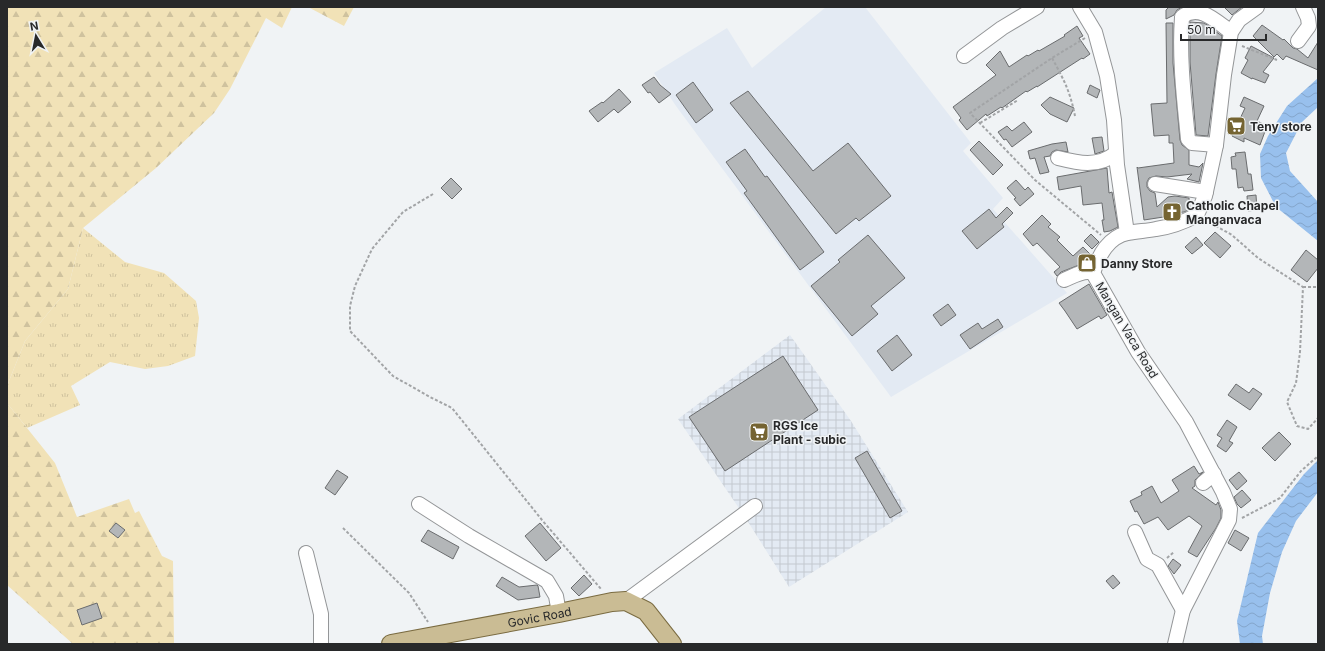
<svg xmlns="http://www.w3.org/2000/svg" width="1325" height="651" font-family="Inter,sans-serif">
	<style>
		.built { fill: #e3eaf3 }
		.industrial { fill: url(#industrial-grid) }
		.grass { fill: url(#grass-tufts) }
		.forest { fill: url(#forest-firs) }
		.water { fill: url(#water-waves) }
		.building { fill: #b3b6b8; stroke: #6a6c6e }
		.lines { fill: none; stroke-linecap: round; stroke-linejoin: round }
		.minor-casing { stroke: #949698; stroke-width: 16 }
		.major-casing { stroke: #7a6b41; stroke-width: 20 }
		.path { stroke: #a2a4a6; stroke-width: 2; stroke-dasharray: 3 2; stroke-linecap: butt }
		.minor { stroke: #fff; stroke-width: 14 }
		.major { stroke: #cabc94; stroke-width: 18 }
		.labels { text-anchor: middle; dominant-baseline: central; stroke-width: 3; stroke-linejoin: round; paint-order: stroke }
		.poi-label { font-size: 12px; font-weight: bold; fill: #28292a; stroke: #f0f3f5; text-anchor: start }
		.street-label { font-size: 12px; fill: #28292a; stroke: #f0f3f5 }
	</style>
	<defs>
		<pattern id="industrial-grid" width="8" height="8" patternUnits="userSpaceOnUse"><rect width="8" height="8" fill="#e3eaf3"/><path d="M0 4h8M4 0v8" fill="none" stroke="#c3c9d0"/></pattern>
		<pattern id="grass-tufts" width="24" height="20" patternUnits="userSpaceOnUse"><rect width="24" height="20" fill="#f1e2b7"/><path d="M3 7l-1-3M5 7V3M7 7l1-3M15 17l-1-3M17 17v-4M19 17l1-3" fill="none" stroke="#cfc29e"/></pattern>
		<pattern id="forest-firs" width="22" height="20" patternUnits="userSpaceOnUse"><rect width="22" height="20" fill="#f1e2b7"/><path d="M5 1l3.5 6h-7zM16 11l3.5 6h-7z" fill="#cfc29e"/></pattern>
		<pattern id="water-waves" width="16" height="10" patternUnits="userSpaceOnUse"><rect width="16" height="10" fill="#98c0ed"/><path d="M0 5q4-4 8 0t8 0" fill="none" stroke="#83a5cb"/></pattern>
	</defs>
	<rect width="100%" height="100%" fill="#f0f3f5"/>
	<!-- built -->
	<path class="built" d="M 826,7 L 865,7 L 971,143 L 963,151 L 1003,198 L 993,209 L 1067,293 L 891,397 L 676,106 L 654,73 L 727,28 L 752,68 Z"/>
	<!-- industrial -->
	<path class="industrial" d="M 790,335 L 851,421 L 908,512 L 789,587 L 745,517 L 678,419 Z"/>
	<!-- grass -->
	<path class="grass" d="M 83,228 L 125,262 L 164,273 L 196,301 L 199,318 L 195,356 L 168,366 L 145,369 L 110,362 L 71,386 L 80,405 L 27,428 L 7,403 L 7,386 L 25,341 L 68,289 Z"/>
	<!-- forest -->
	<g class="forest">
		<path d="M 7,7 L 292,7 L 282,28 L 266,18 L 230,89 L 214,113 L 156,168 L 83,228 L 68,289 L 25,341 L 7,386 Z"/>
		<path d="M 308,7 L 354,7 L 344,26 Z"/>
		<path d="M 7,403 L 55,463 L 77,517 L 129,499 L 135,513 L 139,511 L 162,556 L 173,561 L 174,644 L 73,644 L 7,585 Z"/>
	</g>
	<!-- water -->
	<g class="water">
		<path d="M 1318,78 L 1318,107 L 1302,122 L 1286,153 L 1290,171 L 1318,202 L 1318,241 L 1276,207 L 1261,178 L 1260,154 L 1268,136 L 1287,106 Z"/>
		<path d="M 1318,460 L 1318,492 L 1296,521 L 1282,552 L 1270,593 L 1262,636 L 1263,644 L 1240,644 L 1237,621 L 1258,533 L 1304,474 Z"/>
	</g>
	<!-- building -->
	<g class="building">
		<path d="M 1169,7 L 1182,7 L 1177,10 L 1174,15 L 1166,19 L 1166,10 Z"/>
		<path d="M 1224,7 L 1242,7 L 1232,15 Z"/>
		<path d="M 1190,22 L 1204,23 L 1209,26 L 1210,31 L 1215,31 L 1222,36 L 1216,74 L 1208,136 L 1196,135 L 1190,62 Z"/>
		<path d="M 1166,23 L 1173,23 L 1173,63 L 1180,140 L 1182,145 L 1189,150 L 1189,165 L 1199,167 L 1203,163 L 1199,182 L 1187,179 L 1192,174 L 1167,177 L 1156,176 L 1149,178 L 1147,182 L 1147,187 L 1150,191 L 1155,193 L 1157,207 L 1168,197 L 1175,196 L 1189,198 L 1190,209 L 1184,212 L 1173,213 L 1170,216 L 1144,220 L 1137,167 L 1138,168 L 1174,163 L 1173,143 L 1169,143 L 1169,135 L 1154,136 L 1151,104 L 1167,103 Z"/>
		<path d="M 1262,25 L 1283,40 L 1284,39 L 1293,48 L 1297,49 L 1308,58 L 1318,42 L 1318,70 L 1286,56 L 1283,60 L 1277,54 L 1274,57 L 1253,36 Z"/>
		<path d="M 1077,26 L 1083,36 L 1079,38 L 1090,54 L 1083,59 L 1082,58 L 1037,87 L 1037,86 L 1027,92 L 1026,91 L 1002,108 L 1001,107 L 987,116 L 986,114 L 967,130 L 959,120 L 961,118 L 953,107 L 996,75 L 986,65 L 1000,51 L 1009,67 L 1027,55 L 1028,56 L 1038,50 L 1039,51 L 1065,36 L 1064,35 Z"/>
		<path d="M 1251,46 L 1274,58 L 1263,72 L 1269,75 L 1265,83 L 1252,78 L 1252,79 L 1241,73 L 1248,60 L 1245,58 Z"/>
		<path d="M 654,77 L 660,85 L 671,94 L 659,103 L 650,92 L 648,93 L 642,85 Z"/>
		<path d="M 693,82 L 713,110 L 696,123 L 676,95 Z"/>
		<path d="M 1090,85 L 1100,90 L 1097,98 L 1087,93 Z"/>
		<path d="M 619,89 L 631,102 L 618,113 L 614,109 L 598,122 L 589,111 L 602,102 L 603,103 Z"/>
		<path d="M 748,91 L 813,171 L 848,143 L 891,196 L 859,221 L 856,218 L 836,234 L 730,103 Z"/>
		<path d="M 1050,97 L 1074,108 L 1067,122 L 1050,114 L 1041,105 Z"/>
		<path d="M 1244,97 L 1264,106 L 1257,121 L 1267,126 L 1260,145 L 1244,138 L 1244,142 L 1232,136 L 1245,108 L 1240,106 Z"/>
		<path d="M 1024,122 L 1032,132 L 1012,147 L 1006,139 L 1004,140 L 998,132 L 1007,126 L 1012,131 Z"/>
		<path d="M 1102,137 L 1104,151 L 1095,154 L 1092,138 Z"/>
		<path d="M 979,141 L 1003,165 L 993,175 L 970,150 Z"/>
		<path d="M 1066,142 L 1068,152 L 1056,150 L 1052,152 L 1050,156 L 1044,157 L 1049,172 L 1040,174 L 1035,158 L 1030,159 L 1028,151 L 1052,144 Z"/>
		<path d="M 745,149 L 765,177 L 767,176 L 824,252 L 800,270 L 744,193 L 747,191 L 726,162 Z"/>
		<path d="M 1245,152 L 1248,174 L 1251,174 L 1253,190 L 1244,191 L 1243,187 L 1238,188 L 1236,169 L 1232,169 L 1231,157 L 1236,156 L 1235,153 Z"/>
		<path d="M 1107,168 L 1109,193 L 1112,192 L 1118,227 L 1110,231 L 1104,232 L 1102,220 L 1104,220 L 1102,203 L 1083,205 L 1081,186 L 1059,190 L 1057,177 Z"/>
		<path d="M 451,178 L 462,189 L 452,199 L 441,188 Z"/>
		<path d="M 1016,180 L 1025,190 L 1028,187 L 1034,194 L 1020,206 L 1014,199 L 1016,198 L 1007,188 Z"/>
		<path d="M 1256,195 L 1257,210 L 1248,211 L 1247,196 Z"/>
		<path d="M 1007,207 L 1013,213 L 1002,224 L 1004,227 L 977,249 L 962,231 L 989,209 L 996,218 Z"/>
		<path d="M 1042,215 L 1051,224 L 1048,227 L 1060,237 L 1057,240 L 1073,256 L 1083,247 L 1091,255 L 1087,264 L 1083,261 L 1079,265 L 1061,272 L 1057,276 L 1054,272 L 1060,267 L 1037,243 L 1033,246 L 1023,234 Z"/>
		<path d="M 1215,232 L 1231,246 L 1220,258 L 1204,243 Z"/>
		<path d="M 1091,234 L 1099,242 L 1092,249 L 1084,241 Z"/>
		<path d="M 868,235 L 905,278 L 871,306 L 878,314 L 852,336 L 811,286 L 840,262 L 838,260 Z"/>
		<path d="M 1196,237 L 1203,245 L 1192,254 L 1185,247 Z"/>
		<path d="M 1306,250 L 1318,260 L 1318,268 L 1307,282 L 1291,270 Z"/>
		<path d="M 1089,284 L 1107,315 L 1101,319 L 1099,316 L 1077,329 L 1065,311 L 1059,303 Z"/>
		<path d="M 948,304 L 956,315 L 941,326 L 933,315 Z"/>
		<path d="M 998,319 L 1003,327 L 970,349 L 960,335 L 978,323 L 982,329 Z"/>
		<path d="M 897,335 L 912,355 L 892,371 L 877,351 Z"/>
		<path d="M 783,356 L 818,410 L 725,471 L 689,417 Z"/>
		<path d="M 1236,384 L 1249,393 L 1253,388 L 1262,394 L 1250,410 L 1228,395 Z"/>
		<path d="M 1227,420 L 1237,427 L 1229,441 L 1233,443 L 1226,452 L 1217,446 L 1222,438 L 1217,435 Z"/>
		<path d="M 1279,432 L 1291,444 L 1275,461 L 1262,448 Z"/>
		<path d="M 867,451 L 902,511 L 890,518 L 855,458 Z"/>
		<path d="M 1194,466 L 1199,474 L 1203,472 L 1195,480 L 1195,486 L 1192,488 L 1216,505 L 1218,502 L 1221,510 L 1221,518 L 1216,528 L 1197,557 L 1188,552 L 1202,526 L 1189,516 L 1168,530 L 1158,517 L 1144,524 L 1137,511 L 1135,512 L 1130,501 L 1142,495 L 1141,492 L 1152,486 L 1161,503 L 1179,491 L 1172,480 Z"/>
		<path d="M 337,470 L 348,477 L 335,495 L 325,488 Z"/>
		<path d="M 1239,472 L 1247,481 L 1237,490 L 1229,480 Z"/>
		<path d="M 1242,490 L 1251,500 L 1241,508 L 1237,504 L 1234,497 Z"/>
		<path d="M 116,523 L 125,530 L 118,538 L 109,531 Z"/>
		<path d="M 540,523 L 561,548 L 546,561 L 525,536 Z"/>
		<path d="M 428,530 L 459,547 L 453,559 L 421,541 Z"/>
		<path d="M 1235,530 L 1249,538 L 1241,551 L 1228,543 Z"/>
		<path d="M 1173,559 L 1181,565 L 1174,574 L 1168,566 Z"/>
		<path d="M 584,575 L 592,584 L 579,596 L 571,588 Z"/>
		<path d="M 1113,575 L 1120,583 L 1113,589 L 1106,581 Z"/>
		<path d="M 502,577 L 519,587 L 537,585 L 538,586 L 540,597 L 518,600 L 496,586 Z"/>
		<path d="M 97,603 L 102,618 L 82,625 L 77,610 Z"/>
	</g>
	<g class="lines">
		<!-- minor casing -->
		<g class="minor-casing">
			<g id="minor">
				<path d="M 1080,7 L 1095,32 L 1107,76 L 1114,120 L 1117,165 L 1127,233"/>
				<path d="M 1298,41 L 1309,26 L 1308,18 L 1303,7"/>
				<path d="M 964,56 L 1002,28 L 1037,7"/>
				<path d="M 1216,145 L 1192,143 L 1188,139 C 1184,98 1179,58 1182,17 C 1199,3 1217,22 1231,32"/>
				<path d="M 1058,158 C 1078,163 1098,168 1116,153"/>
				<path d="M 1155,184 L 1206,192"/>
				<path d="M 1064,280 C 1072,277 1084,269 1093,273"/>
				<path d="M 1203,483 L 1214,474"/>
				<path d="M 419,504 L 469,536 L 547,581 L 556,596 L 559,613"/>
				<path d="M 1135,532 L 1147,559 L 1158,565 L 1183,610"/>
				<path d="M 306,553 L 321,614 L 321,644"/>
				<path d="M 626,601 L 755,506"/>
				<path d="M 1175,644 L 1183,610 L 1229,520 L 1230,509 L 1223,492 L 1186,422 L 1138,352 L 1093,273 C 1099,255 1108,237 1128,233 C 1137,231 1147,231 1156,229 C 1171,227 1184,222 1197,215 L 1205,196 L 1216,145 L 1224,75 L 1231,32 L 1239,20 L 1257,7"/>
			</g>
		</g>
		<!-- major casing -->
		<g class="major-casing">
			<g id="major">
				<path id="s1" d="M 391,644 L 559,613 L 612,602 L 626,601 L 646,611 L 672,644"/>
			</g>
		</g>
		<!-- path -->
		<g class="path">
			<path d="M 1085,38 L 1052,58 L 970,113 L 1035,180 L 1101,235"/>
			<path d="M 1242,46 L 1277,60"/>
			<path d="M 1052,58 C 1064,80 1070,91 1075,116"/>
			<path d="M 980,123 L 1018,100"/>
			<path d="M 433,194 L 403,212 L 372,249 L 355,286 L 350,306 L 350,331 L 393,376 L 430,397 L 452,408 L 542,520 L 601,589"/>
			<path d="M 1207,221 L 1232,235 L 1258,258 L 1303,287 L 1300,352 L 1296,383 L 1287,402 L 1297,426 L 1308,429 L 1318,418"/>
			<path d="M 1303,287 L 1318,287"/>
			<path d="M 1242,518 L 1280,498 L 1301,471 L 1318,456"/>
			<path d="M 343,528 L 409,593 L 428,622"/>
			<path d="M 1167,558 L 1174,552"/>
		</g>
		<!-- minor -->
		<use href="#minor" class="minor"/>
		<!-- major -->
		<use href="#major" class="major"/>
	</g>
	<!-- icons -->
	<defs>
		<g id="supermarket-square" transform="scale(1)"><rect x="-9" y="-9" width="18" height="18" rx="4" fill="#756432" stroke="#f0f3f5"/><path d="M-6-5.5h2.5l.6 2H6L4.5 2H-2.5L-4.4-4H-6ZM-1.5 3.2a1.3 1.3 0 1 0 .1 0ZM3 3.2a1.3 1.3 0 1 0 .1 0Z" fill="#fff"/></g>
		<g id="church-square" transform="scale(1)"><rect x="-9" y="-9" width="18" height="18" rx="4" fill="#756432" stroke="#f0f3f5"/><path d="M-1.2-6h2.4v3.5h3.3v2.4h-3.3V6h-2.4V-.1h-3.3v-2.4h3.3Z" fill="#fff"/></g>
		<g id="shop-square" transform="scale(1)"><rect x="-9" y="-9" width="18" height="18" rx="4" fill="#756432" stroke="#f0f3f5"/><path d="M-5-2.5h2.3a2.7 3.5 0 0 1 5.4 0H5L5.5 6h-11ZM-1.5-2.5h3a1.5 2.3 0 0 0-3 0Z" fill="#fff"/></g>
	</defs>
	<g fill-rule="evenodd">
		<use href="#supermarket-square" x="1236" y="126"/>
		<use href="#church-square" x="1172" y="212"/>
		<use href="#shop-square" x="1087" y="263"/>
		<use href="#supermarket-square" x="759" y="432"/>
	</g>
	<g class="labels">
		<!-- poi labels -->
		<g class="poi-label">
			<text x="1250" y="126">Teny store</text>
			<text x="1186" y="205">Catholic Chapel<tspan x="1186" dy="14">Manganvaca</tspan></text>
			<text x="1101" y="263">Danny Store</text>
			<text x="773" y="425">RGS Ice<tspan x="773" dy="14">Plant - subic</tspan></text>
		</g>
		<!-- street labels -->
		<g class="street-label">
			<text transform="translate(1127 330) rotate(59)">Mangan Vaca Road</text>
			<text stroke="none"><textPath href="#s1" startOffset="151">Govic Road</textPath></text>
		</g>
	</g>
	<!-- border -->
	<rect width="1325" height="651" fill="none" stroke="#28292a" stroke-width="16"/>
	<!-- north arrow -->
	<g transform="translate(36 36) rotate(350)" stroke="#f0f3f5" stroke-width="3" paint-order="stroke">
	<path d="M0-3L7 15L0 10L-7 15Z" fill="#28292a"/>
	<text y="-6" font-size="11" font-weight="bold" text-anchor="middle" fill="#28292a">N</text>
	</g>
	<!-- scale -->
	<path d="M1181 34v6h85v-6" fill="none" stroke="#28292a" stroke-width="2"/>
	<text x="1187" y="34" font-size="12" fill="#28292a" stroke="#f0f3f5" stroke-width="3" paint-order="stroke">50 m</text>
</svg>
